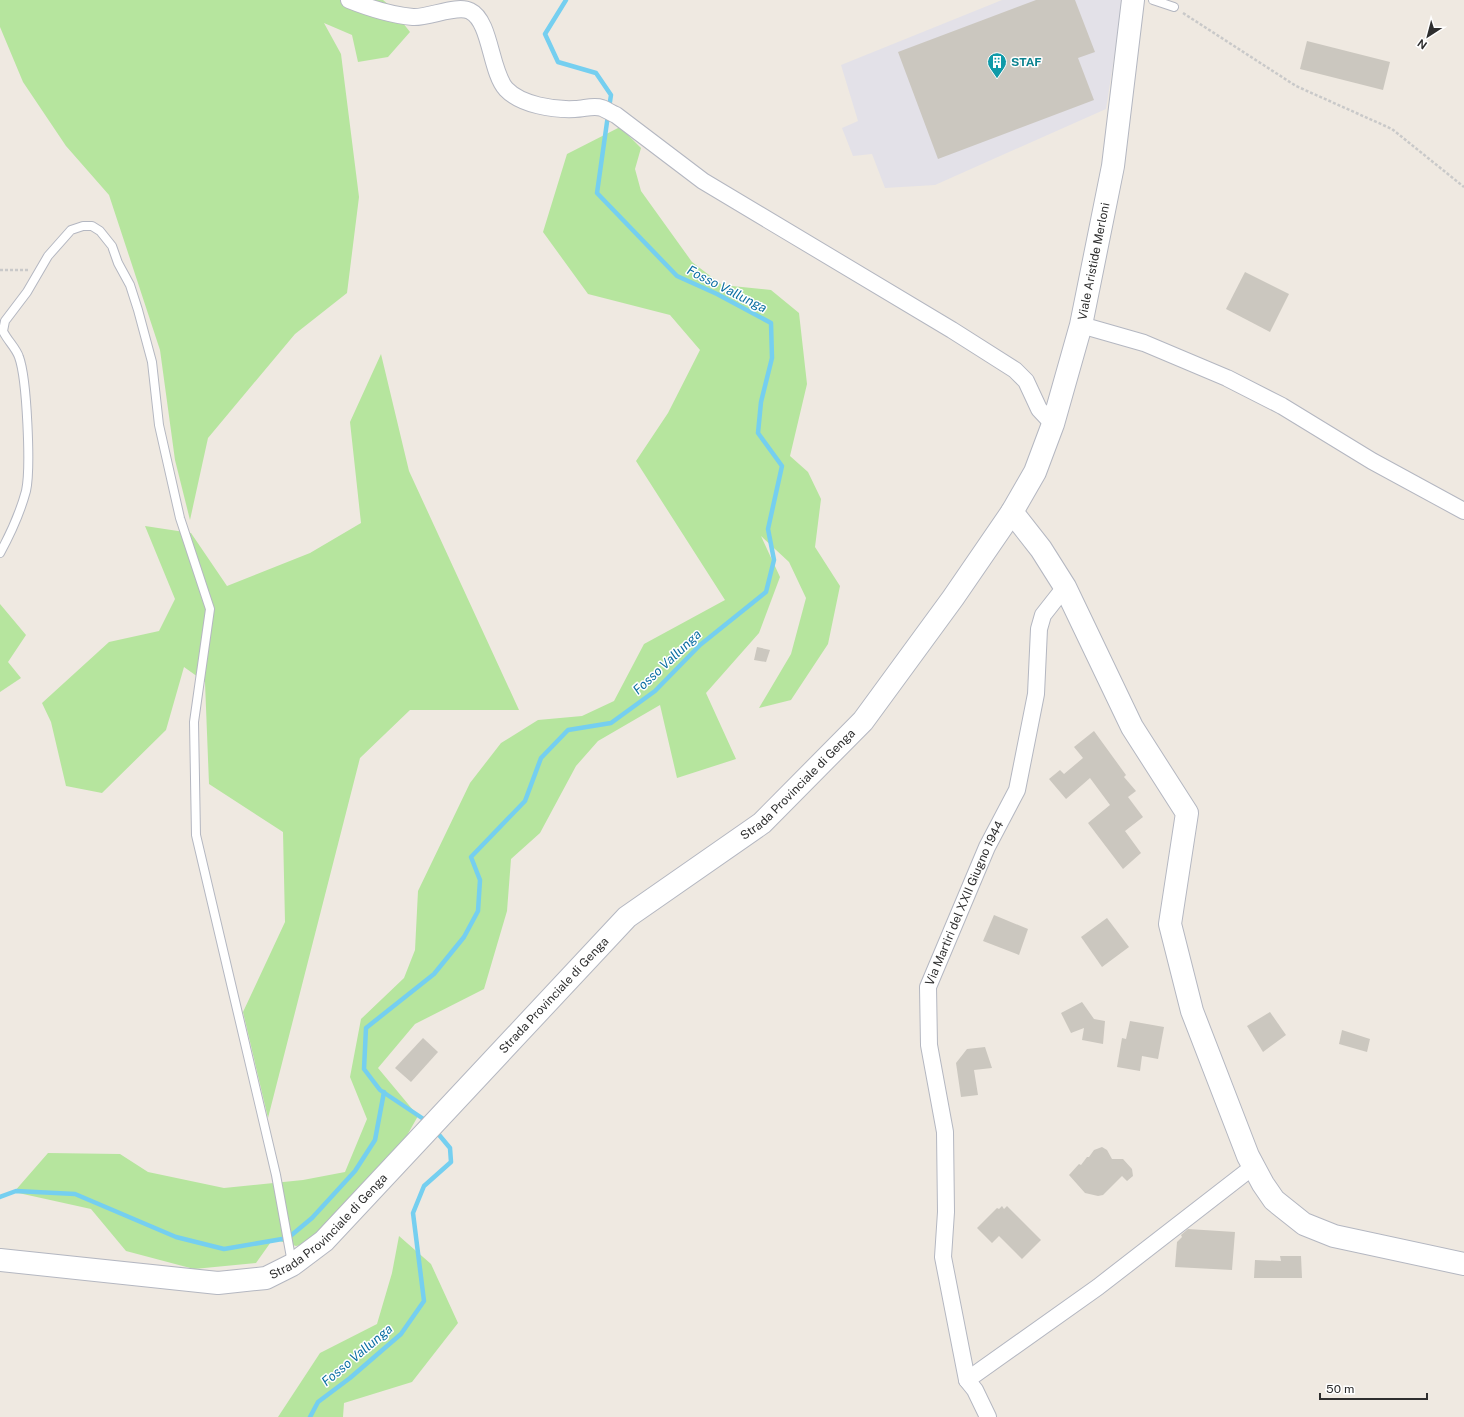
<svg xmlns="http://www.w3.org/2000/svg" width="1464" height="1417" font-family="'Public Sans',sans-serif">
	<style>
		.industrial { fill: #e3e1e8 }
		.green { fill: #b6e59e }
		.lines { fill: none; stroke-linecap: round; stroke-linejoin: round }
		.stream { stroke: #75cff0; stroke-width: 4.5 }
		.building { fill: #cbc7bf }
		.lane-casing { stroke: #b4b7c1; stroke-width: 10 }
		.street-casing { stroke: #b4b7c1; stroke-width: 18 }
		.secondary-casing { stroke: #b4b7c1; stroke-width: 24 }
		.path { stroke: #c9c9c9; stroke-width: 2.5; stroke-dasharray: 3 2; stroke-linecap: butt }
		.lane { stroke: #fff; stroke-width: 8 }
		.street { stroke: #fff; stroke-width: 16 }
		.secondary { stroke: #fff; stroke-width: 22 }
		.labels { text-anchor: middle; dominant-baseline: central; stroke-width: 3; stroke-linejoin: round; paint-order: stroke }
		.culture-label { font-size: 12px; font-weight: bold; fill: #0d838f; stroke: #fff; text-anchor: start }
		.street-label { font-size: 12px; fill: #2e2e2e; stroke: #fff }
		.water-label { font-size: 13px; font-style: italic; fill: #0d6fa3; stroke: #fff }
	</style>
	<rect width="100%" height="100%" fill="#efe9e1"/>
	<!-- industrial -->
	<path class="industrial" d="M 1002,0 L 1123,0 L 1106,109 L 935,185 L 885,188 L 872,154 L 853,156 L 842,128 L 858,121 L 841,65 Z"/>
	<!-- green -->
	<g class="green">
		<path d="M 0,0 L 383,0 L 389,5 L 410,32 L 388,57 L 358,62 L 352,35 L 324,23 L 341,54 L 359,197 L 347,293 L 295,334 L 208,438 L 190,520 L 175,460 L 160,350 L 109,195 L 66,146 L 23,82 L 0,27 Z"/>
		<path d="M 620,127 L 641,148 L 635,169 L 641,191 L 692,262 L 722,285 L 771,290 L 799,313 L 807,384 L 790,456 L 808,472 L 821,499 L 815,547 L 840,586 L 828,644 L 791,700 L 759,708 L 791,654 L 806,598 L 789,562 L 761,536 L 780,577 L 759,633 L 706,693 L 736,759 L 677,778 L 660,705 L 598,741 L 576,766 L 540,833 L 511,859 L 507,911 L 484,989 L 415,1024 L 378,1068 L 418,1116 L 393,1160 L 317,1241 L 296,1246 L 273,1239 L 256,1263 L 194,1269 L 126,1251 L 91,1209 L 14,1192 L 48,1153 L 120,1154 L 148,1172 L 224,1188 L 303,1180 L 345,1172 L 367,1119 L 350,1077 L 361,1019 L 404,978 L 415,950 L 418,891 L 470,783 L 501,743 L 538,720 L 582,716 L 614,701 L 644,644 L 725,600 L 636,461 L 668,413 L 700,350 L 670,315 L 588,294 L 543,232 L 567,154 Z"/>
		<path d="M 381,354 L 409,471 L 519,710 L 410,710 L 360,758 L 268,1118 L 243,1012 L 285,922 L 283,832 L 209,784 L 205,682 L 184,667 L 166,730 L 102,793 L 66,786 L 51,722 L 42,703 L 109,642 L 159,631 L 175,599 L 145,526 L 191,533 L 227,586 L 310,553 L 361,523 L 350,422 Z"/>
		<path d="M 0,604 L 26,635 L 8,662 L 21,678 L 0,692 Z"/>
		<path d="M 399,1236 L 431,1264 L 458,1323 L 412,1382 L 344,1403 L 343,1417 L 278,1417 L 320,1353 L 377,1324 L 392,1273 Z"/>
	</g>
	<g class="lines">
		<!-- stream -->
		<g class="stream">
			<path d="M 566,0 L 545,34 L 558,62 L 596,73 L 611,95 L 609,108"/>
			<path d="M 428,1122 L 380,1090 L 364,1069 L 366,1028 L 434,974 L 464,937 L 478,911 L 480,880 L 471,857 L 525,801 L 541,758 L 568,730 L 611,723 L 655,691 L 700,645 L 766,592 L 774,560 L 768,529 L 782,466 L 758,433 L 761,402 L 772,358 L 771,323 L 717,294 L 677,276 L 597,193 L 608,115"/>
			<path d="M 0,1197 L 16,1191 L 75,1194 L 176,1237 L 224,1249 L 288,1238 L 312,1218 L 355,1171 L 375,1140 L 384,1092"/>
			<path d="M 310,1417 L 318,1402 L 350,1378 L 401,1334 L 424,1301 L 413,1213 L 424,1186 L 451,1162 L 450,1148 L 435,1130"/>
		</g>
	</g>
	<!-- building -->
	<g class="building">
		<path d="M 1036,0 L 1075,0 L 1095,52 L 1078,58 L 1094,100 L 938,159 L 898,52 Z"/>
		<path d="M 1307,41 L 1390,62 L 1383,90 L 1300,69 Z"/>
		<path d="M 1245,272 L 1289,294 L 1270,332 L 1226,309 Z"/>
		<path d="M 757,647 L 770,650 L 766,662 L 754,660 Z"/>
		<path d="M 1094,731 L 1126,775 L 1124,777 L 1136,791 L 1128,797 L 1143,817 L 1125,831 L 1141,853 L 1123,869 L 1088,823 L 1110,805 L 1090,778 L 1066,799 L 1049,779 L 1060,770 L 1064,774 L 1083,758 L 1074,747 Z"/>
		<path d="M 994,915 L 1028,929 L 1019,955 L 983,941 Z"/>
		<path d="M 1107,918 L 1129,947 L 1102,967 L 1081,937 Z"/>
		<path d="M 1082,1002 L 1094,1019 L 1105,1021 L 1103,1044 L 1082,1040 L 1084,1028 L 1071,1033 L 1061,1013 Z"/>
		<path d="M 1270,1012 L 1286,1035 L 1263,1052 L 1247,1026 Z"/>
		<path d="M 1130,1021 L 1164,1027 L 1158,1059 L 1142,1056 L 1140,1071 L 1117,1067 L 1122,1038 L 1126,1039 Z"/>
		<path d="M 1342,1030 L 1370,1039 L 1367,1052 L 1339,1044 Z"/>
		<path d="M 423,1038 L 438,1052 L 411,1082 L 395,1068 Z"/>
		<path d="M 985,1047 L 992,1068 L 974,1070 L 978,1095 L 961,1097 L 956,1063 L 967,1049 Z"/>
		<path d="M 1102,1147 L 1107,1150 L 1112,1159 L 1123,1159 L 1132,1169 L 1133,1176 L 1127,1181 L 1122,1176 L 1103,1195 L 1098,1196 L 1085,1193 L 1069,1175 L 1079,1164 L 1081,1165 L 1087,1157 L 1089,1157 L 1094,1150 Z"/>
		<path d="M 1002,1206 L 1004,1209 L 1007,1206 L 1041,1240 L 1022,1259 L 999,1236 L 992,1243 L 977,1228 L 997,1208 L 999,1209 Z"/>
		<path d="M 1188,1229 L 1235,1232 L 1232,1270 L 1175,1267 L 1177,1242 L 1182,1237 L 1181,1235 Z"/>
		<path d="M 1280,1256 L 1301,1256 L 1302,1278 L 1254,1278 L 1255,1260 L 1281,1261 Z"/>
	</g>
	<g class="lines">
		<!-- lane casing -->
		<g class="lane-casing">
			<g id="lane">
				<path d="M 1153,0 L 1174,7"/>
				<path d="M 0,553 C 11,533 20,513 26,491 C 31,468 27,379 19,357 C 16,348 7,340 3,331 L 5,321 L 27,292 L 48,256 L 71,230 L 83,226 L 92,226 L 100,231 L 112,246 L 118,263 L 130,285 L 138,310 L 152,362 L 159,425 L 180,518 L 210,609 L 194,722 L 196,835 L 276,1175 L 292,1263"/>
			</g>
		</g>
		<!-- street casing -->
		<g class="street-casing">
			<g id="street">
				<path d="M 349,0 C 369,8 391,15 413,17 C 429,18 457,4 470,11 C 491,21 490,71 506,89 C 521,105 554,110 575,109 C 584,109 593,105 602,108 C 607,110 611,113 616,115 L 703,181 L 952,330 L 1015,370 L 1026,381 L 1039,409 L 1053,424"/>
				<path d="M 1081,325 L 1144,343 L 1227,378 L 1282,406 L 1372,461 L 1464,511"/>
				<path d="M 967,1380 L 1098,1287 L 1254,1166"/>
				<path id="s1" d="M 988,1417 L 975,1390 L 967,1380 L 943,1257 L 946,1212 L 945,1132 L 929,1045 L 928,987 L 987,847 L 1017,790 L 1036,694 L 1039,629 L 1043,615 L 1065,587"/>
			</g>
		</g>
		<!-- secondary casing -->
		<g class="secondary-casing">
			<g id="secondary">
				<path d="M 1012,512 L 1041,549 L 1065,587 L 1132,727 L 1187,813 L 1170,924 L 1192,1011 L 1248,1156 L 1263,1184 L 1274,1200 L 1304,1224 L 1334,1236 L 1464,1264"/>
				<path id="s2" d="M 0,1260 L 218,1283 L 266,1278 L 292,1265 L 324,1241 L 627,917 L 762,823 L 863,721 L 953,598 L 1012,512 L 1035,472 L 1053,424 L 1081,325 L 1113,166 L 1133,0"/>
			</g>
		</g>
		<!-- path -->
		<g class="path">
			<path d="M 1183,13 L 1296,86 L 1392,129 L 1464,187"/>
			<path d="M 0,270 L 28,270"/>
		</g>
		<!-- lane -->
		<use href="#lane" class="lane"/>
		<!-- street -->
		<use href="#street" class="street"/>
		<!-- secondary -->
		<use href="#secondary" class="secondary"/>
	</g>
	<!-- icons -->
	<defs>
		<g id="building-pin" transform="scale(1)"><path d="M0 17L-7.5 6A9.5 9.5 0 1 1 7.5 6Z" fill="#0f9aa8" stroke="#fff"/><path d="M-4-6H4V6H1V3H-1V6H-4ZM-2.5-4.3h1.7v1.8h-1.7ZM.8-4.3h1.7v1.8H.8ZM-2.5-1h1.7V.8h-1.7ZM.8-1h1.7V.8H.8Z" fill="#fff"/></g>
	</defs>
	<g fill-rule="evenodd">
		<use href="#building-pin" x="997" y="62"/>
	</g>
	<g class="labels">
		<!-- culture labels -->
		<g class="culture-label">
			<text x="1011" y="62">STAF</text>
		</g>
		<!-- street labels -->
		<g class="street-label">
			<text stroke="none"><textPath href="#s2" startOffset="1610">Viale Aristide Merloni</textPath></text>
			<text stroke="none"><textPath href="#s2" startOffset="997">Strada Provinciale di Genga</textPath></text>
			<text stroke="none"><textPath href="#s1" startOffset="531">Via Martiri del XXII Giugno 1944</textPath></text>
			<text stroke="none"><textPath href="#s2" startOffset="673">Strada Provinciale di Genga</textPath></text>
			<text stroke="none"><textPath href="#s2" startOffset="349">Strada Provinciale di Genga</textPath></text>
		</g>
		<!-- water labels -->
		<g class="water-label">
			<text transform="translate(727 289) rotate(27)">Fosso Vallunga</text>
			<text transform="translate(667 662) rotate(-43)">Fosso Vallunga</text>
			<text transform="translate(357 1355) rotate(-40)">Fosso Vallunga</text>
		</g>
	</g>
	<!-- north arrow -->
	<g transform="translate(1428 36) rotate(216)" stroke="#ffffff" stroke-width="3" paint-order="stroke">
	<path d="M0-3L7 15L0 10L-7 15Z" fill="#2e2e2e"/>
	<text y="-6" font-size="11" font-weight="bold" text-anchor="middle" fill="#2e2e2e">N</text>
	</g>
	<!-- scale -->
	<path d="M1320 1393v6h107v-6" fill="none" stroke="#2e2e2e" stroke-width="2"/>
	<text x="1326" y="1393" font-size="12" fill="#2e2e2e" stroke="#ffffff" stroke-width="3" paint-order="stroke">50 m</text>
</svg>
